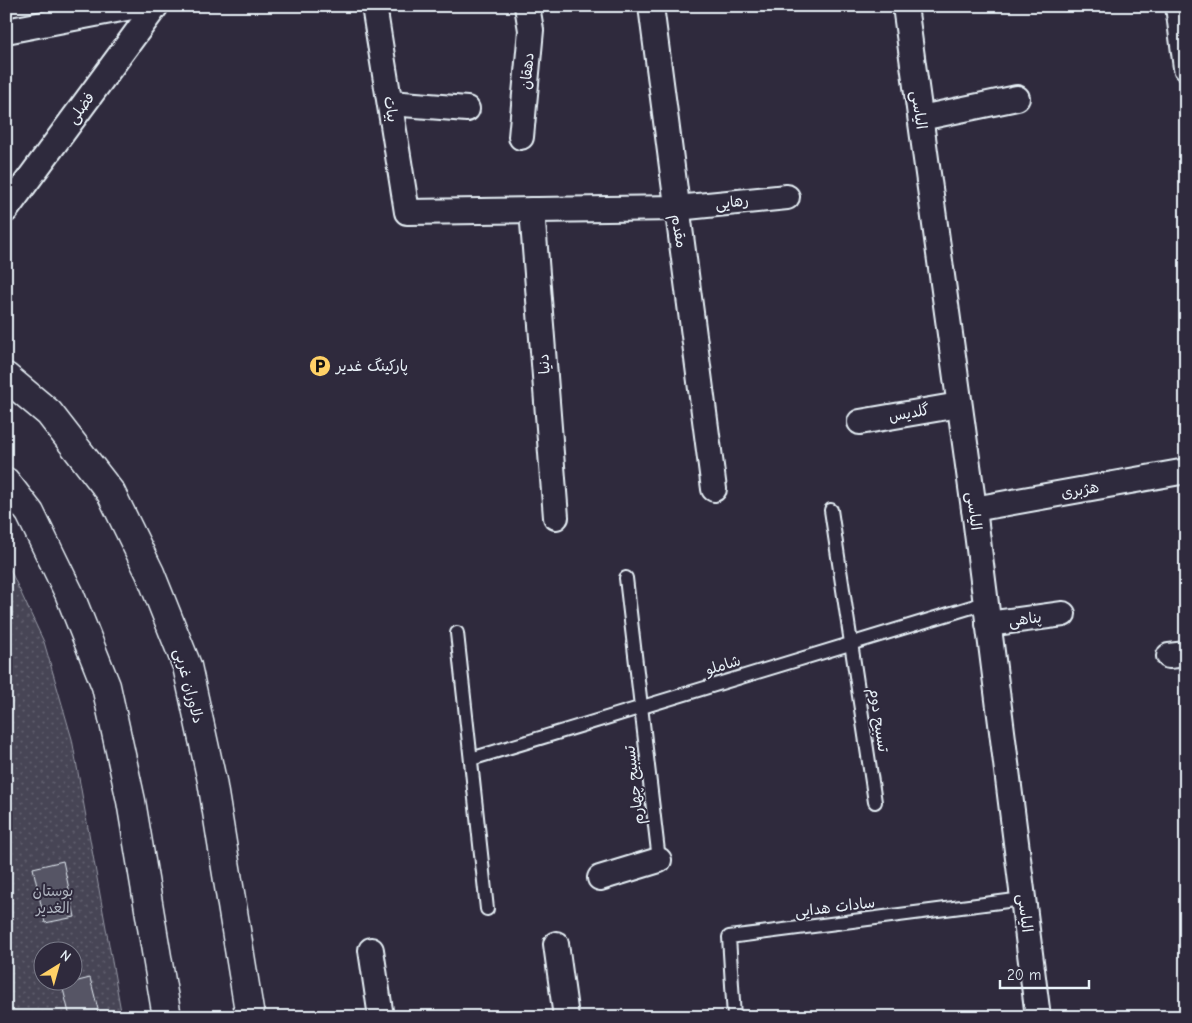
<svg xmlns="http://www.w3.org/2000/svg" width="1192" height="1023" font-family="'Comic Neue','Playpen Sans Arabic',sans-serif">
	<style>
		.park { fill: url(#park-dots); stroke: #979aa6; fill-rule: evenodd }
		.building { fill: #575565; stroke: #e8f1f8 }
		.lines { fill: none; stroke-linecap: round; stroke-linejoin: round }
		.lane-casing { stroke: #e8f1f8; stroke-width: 16 }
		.street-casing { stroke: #e8f1f8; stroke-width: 28 }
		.secondary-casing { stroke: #e8f1f8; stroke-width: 31 }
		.lane { stroke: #2f2a3d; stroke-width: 12 }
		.street { stroke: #2f2a3d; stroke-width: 24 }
		.secondary { stroke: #2f2a3d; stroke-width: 28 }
		.labels { text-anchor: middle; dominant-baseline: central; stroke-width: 4; stroke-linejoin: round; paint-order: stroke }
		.street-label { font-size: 15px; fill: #e8f1f8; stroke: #2f2a3d }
		.poi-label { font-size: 15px; fill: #e8f1f8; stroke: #2f2a3d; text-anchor: start }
		.park-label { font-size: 15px; fill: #afb4bf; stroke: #2f2a3d }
	</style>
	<defs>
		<pattern id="park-dots" width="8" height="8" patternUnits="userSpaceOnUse" patternTransform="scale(1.25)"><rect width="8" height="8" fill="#464455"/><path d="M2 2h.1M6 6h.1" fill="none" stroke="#615f6e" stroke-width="1.8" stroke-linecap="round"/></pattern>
	</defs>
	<rect width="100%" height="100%" fill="#2f2a3d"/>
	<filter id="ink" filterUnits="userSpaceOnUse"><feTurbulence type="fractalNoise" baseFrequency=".02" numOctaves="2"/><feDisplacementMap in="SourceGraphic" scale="10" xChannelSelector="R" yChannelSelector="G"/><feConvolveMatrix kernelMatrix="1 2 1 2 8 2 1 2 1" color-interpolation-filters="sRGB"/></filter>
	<g filter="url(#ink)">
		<!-- park -->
		<path class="park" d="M 6,561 L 44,642 L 72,739 L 122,1017 L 6,1017 ZM 42,950 L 72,950 L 72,980 L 42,980 Z"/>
		<!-- building -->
		<g class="building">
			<path d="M 63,861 L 75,917 L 45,923 L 33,868 Z"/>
			<path d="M 90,978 L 100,1017 L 70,1017 L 62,985 Z"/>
		</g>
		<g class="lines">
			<!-- lane casing -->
			<g class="lane-casing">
				<g id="lane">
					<path d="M 831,510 L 875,802"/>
					<path d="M 626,578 L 659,860"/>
					<path d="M 457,633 L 487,909"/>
					<path d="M 471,759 L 985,603"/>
					<path d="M 734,1017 L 729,937 L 1023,899"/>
				</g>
			</g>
			<!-- street casing -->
			<g class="street-casing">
				<g id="street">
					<path d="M 374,6 L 407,212 L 677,208 L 787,197"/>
					<path d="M 651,6 L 714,489"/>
					<path d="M 905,6 L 974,509 L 1038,1017"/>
					<path d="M 1178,6 L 1186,68"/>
					<path d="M 6,31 L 137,6"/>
					<path d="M 390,103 L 467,109"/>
					<path d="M 921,118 L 1017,98"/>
					<path d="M 521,137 L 531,30 L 527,6"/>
					<path d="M 6,210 L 156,6"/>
					<path d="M 532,210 L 556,517"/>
					<path d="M 860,422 L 959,405"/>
					<path d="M 974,509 L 1186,471"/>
					<path d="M 988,624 L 1063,614"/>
					<path d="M 1169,656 L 1186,654"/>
					<path d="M 600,878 L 659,860"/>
					<path d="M 556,944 L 566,1017"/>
					<path d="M 371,950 L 381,1017"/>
				</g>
			</g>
			<!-- secondary casing -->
			<g class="secondary-casing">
				<g id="secondary">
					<path d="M 6,377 L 49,413 L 111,493 L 150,573 L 187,666 L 212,781 L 250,1017"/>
					<path d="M 6,482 L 30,513 L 69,593 L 106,686 L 131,801 L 167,1017"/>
				</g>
			</g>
			<!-- lane -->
			<use href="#lane" class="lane"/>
			<!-- street -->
			<use href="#street" class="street"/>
			<!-- secondary -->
			<use href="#secondary" class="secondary"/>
		</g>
	</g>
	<!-- icons -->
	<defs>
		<g id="parking-disc" transform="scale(1.125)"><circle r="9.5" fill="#ffd166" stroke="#2f2a3d"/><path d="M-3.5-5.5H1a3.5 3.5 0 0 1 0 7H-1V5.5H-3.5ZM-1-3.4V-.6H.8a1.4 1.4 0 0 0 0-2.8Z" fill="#111"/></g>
	</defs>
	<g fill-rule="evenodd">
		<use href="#parking-disc" x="320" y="366"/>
	</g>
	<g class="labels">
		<!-- street labels -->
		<g class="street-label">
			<text transform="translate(527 71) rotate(-85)">دهقان</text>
			<text transform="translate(81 108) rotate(-54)">فضلی</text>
			<text transform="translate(391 109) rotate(81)">بیات</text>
			<text transform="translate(919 110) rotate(82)">الیاسی</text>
			<text transform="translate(732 202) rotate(-6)">رهایی</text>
			<text transform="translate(679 231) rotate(80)">مقدم</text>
			<text transform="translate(544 364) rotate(-95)">دنیا</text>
			<text transform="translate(909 413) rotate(-10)">گلدیس</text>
			<text transform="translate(1080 490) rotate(-10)">هژبری</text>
			<text transform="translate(974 511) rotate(83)">الیاسی</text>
			<text transform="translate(1025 619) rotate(-7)">پناهی</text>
			<text transform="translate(723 665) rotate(-17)">شاملو</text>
			<text transform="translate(189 686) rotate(75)">دلاوران غربی</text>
			<text transform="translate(879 720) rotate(82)">تسبیح دوم</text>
			<text transform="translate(634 785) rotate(-97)">تسبیح چهارم</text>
			<text transform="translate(835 907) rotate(-7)">سادات هدایی</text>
			<text transform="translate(1025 913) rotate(83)">الیاسی</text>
		</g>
		<!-- poi labels -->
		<g class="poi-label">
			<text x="336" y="366">پارکینگ غدیر</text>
		</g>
		<!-- park labels -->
		<g class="park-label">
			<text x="53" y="891">بوستان<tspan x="53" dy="17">الغدیر</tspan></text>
		</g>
	</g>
	<!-- margin -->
	<rect width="1192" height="1023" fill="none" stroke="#2f2a3d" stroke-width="25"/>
	<rect x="12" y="12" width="1167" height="998" fill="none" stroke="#e8f1f8" stroke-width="2" filter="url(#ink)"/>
	<!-- north arrow -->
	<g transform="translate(58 966) rotate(37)"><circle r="24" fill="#2f2a3d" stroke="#797a88"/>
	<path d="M0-4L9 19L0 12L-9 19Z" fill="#ffd166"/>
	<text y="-8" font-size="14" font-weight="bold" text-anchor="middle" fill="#e8f1f8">N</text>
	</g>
	<!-- scale -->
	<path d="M1000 980v8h89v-8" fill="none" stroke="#e8f1f8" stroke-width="2.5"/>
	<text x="1007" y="980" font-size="15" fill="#e8f1f8" stroke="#2f2a3d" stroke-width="4" paint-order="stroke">20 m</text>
</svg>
